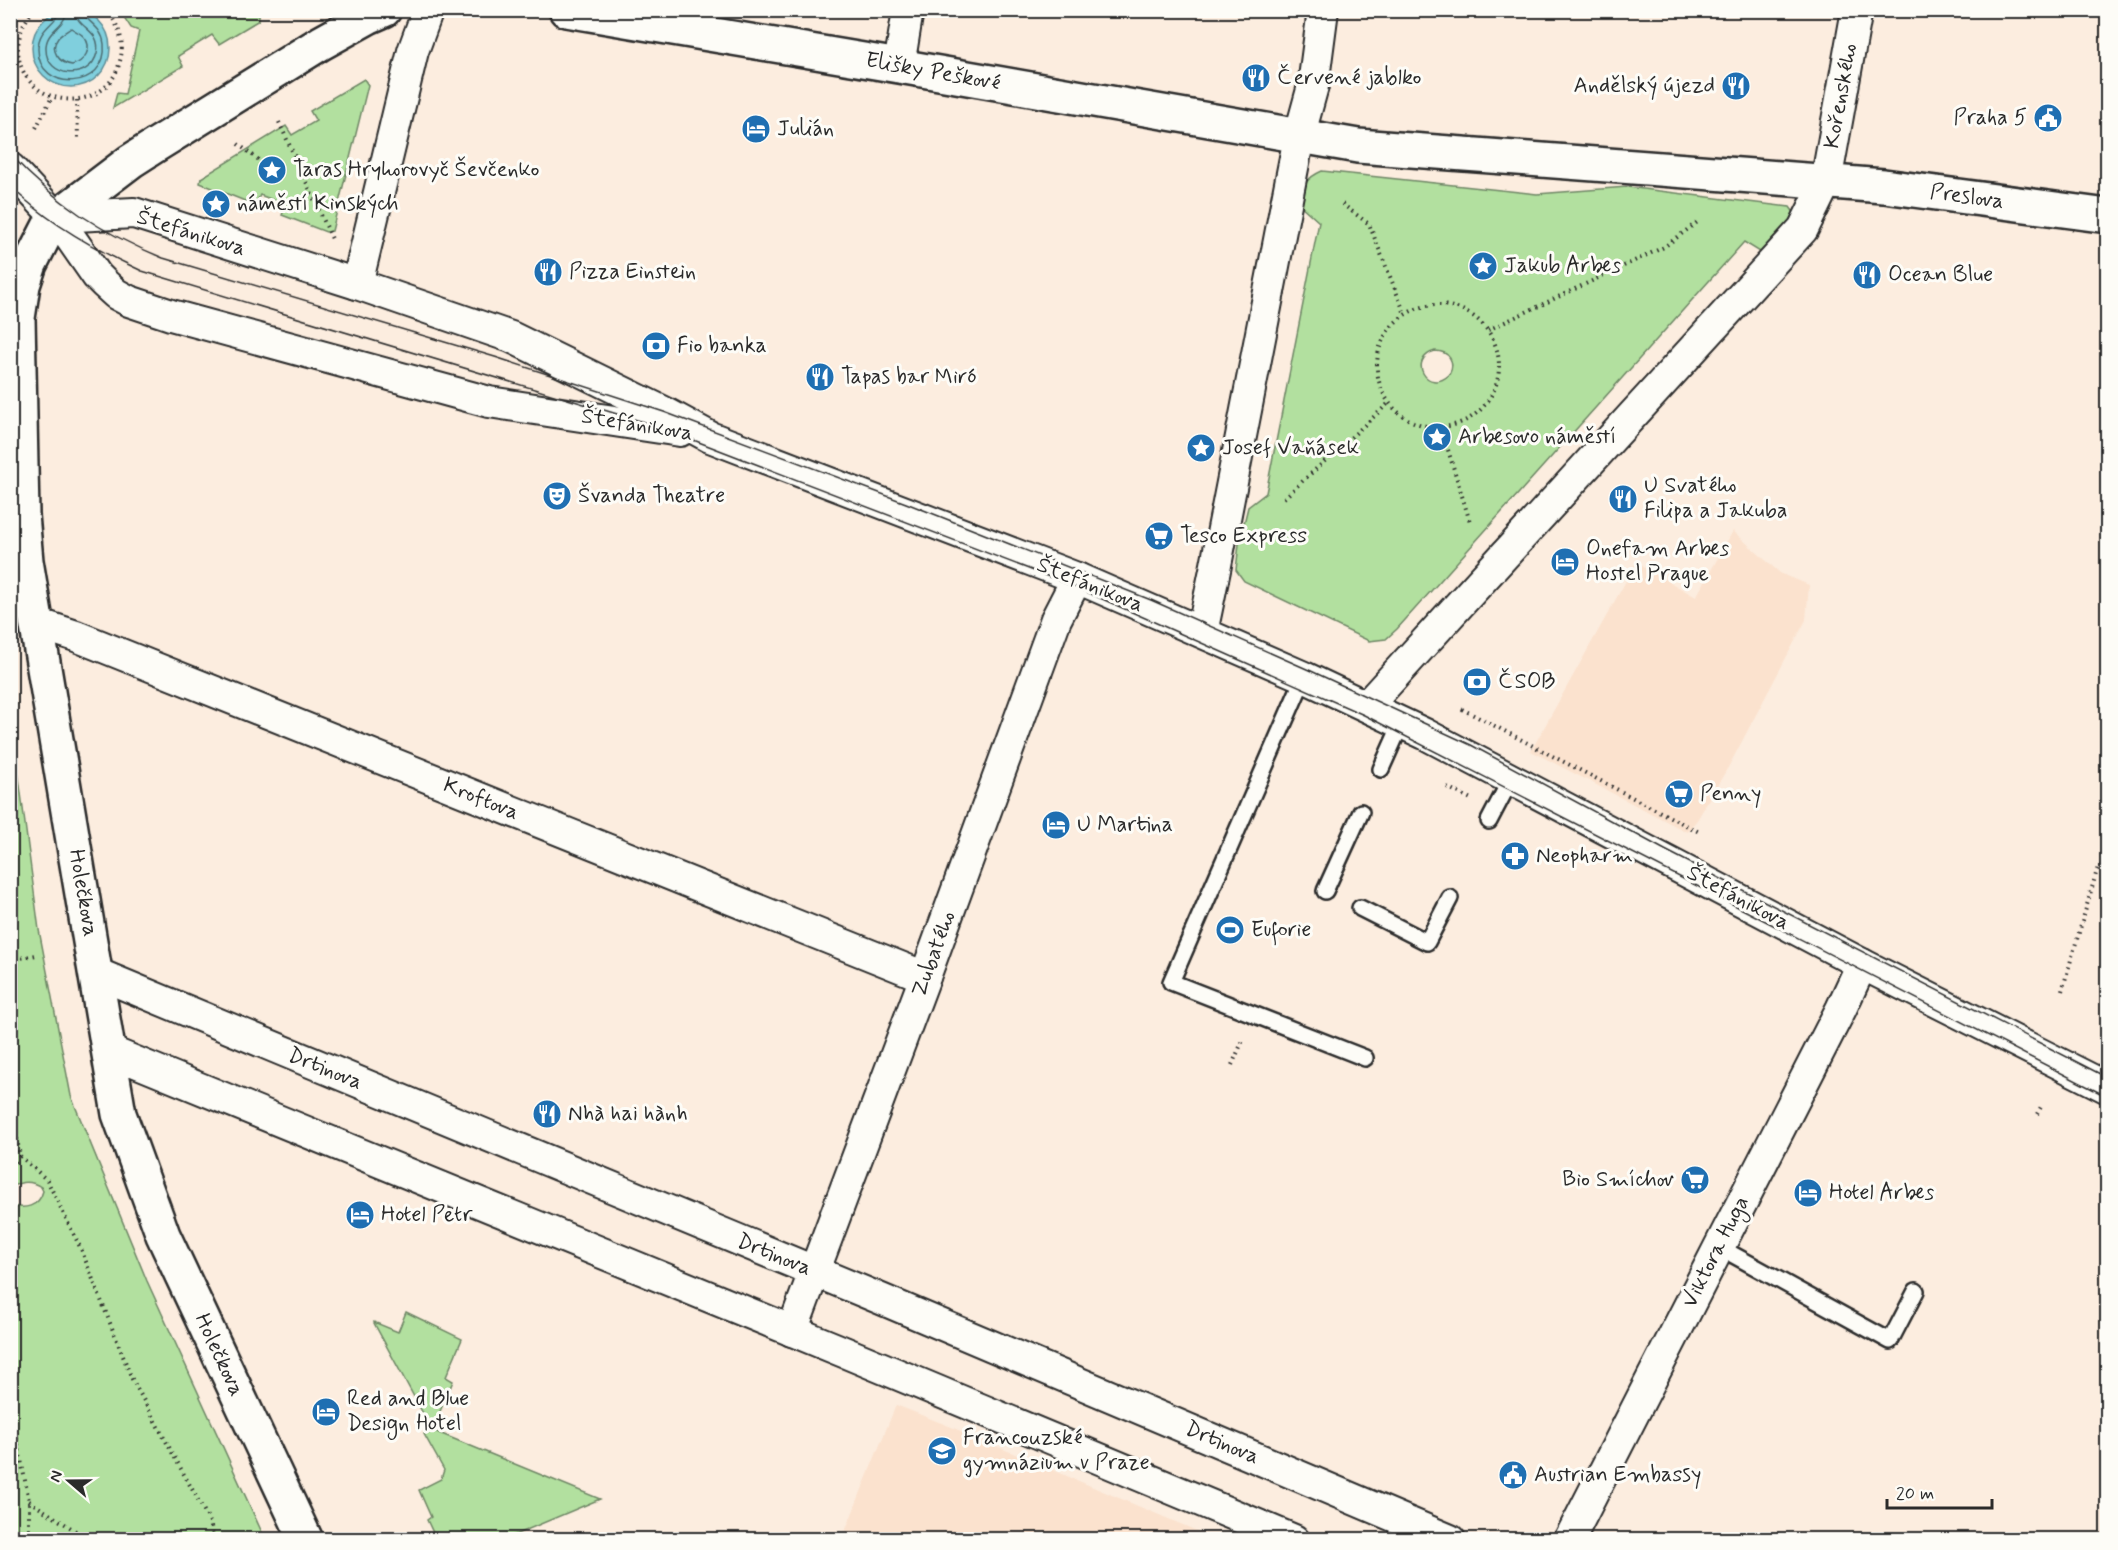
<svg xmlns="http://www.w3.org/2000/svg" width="2118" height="1550" font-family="Mynerve,sans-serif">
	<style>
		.built { fill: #fbe2ce }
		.green { fill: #b2e09f; stroke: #6e8665; stroke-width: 1.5; fill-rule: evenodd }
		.water { fill: #80cfdd; stroke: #5e8d96; stroke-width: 1.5 }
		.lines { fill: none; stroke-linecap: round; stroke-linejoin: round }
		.shore { stroke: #4d6d72; stroke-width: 1.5 }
		.lane-casing { stroke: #2b2b2b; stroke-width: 20 }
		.street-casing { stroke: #2b2b2b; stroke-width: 34 }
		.secondary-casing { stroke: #2b2b2b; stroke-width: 38 }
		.path { stroke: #2b2b2b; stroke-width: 4; stroke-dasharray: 1.5 4.5; stroke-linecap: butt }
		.lane { stroke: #fdfcf7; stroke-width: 15 }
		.street { stroke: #fdfcf7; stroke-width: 30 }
		.secondary { stroke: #fdfcf7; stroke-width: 33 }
		.tram { stroke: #2b2b2b; stroke-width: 1.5 }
		.labels { text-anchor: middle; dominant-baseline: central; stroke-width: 6; stroke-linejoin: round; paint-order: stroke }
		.street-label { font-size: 22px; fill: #2b2b2b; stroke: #fdfcf7 }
		.poi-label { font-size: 22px; fill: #2b2b2b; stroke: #fdfcf7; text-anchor: start }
	</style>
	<rect width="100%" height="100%" fill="#fceddf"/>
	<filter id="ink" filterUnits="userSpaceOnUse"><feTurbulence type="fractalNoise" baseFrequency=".0167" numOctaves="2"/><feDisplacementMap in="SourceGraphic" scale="12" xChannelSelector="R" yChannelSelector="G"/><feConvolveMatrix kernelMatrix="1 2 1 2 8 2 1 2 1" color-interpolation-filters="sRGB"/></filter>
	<g filter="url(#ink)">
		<!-- built -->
		<g class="built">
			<path d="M 1733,531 L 1780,573 L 1809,585 L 1806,620 L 1730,764 L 1697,820 L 1687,832 L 1531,751 L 1636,563 L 1696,597 Z"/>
			<path d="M 896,1405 L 949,1426 L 1216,1539 L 842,1539 Z"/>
		</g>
		<!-- green -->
		<g class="green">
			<path d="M 120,11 L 259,10 L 259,20 L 219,44 L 212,35 L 178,56 L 183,66 L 113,108 L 117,93 L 125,94 L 139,31 L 131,28 Z"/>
			<path d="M 364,79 L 368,85 L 332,231 L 326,232 L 282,215 L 286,205 L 260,195 L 255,205 L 200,183 L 201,178 L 286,126 L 292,135 L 316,121 L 310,111 Z"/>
			<path d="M 1322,171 L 1537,194 L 1627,187 L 1790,207 L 1795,214 L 1794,220 L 1769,250 L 1760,252 L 1744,242 L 1397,629 L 1386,639 L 1369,641 L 1244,581 L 1236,570 L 1239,544 L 1248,507 L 1266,493 L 1319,222 L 1299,204 C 1303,186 1304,179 1322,171 ZM 1435,351 C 1449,351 1456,362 1449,375 C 1427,395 1407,359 1435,351 Z"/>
			<path d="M 11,731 L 19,778 L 39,930 L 71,1096 L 147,1281 L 265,1539 L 11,1539 L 11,1205 C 24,1210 39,1207 43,1191 L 41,1187 C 31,1180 21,1181 11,1187 Z"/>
			<path d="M 406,1312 L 462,1339 L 446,1377 L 453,1381 L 432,1430 L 600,1499 L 505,1539 L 436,1539 L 427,1520 L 431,1517 L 419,1490 L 441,1479 L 444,1470 L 424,1434 L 432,1430 L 374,1323 L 374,1322 L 398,1332 Z"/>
		</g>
		<!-- water -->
		<circle class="water" cx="71" cy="48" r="39"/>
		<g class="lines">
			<!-- shore -->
			<g class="shore">
				<path d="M 60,10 C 58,23 38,27 38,49 C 38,94 109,90 104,44 C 102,25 84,22 83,10"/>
				<path d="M 67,10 C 66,27 45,30 46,49 C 46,78 90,82 97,53 C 102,29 76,29 75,10"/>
				<path d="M 71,28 C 75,31 81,33 84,37 C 94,48 84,62 72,65 C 59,63 49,50 58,38 C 61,34 67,31 71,28 Z"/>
			</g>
			<!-- lane casing -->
			<g class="lane-casing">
				<g id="lane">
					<path d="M 1304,677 L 1171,982 L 1365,1058"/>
					<path d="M 1381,769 L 1402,722"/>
					<path d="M 1489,821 L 1511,779"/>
					<path d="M 1325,891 L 1361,812"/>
					<path d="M 1360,908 L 1427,942 L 1450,898"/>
					<path d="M 1719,1247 L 1890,1341 L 1916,1291"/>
				</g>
			</g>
			<!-- street casing -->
			<g class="street-casing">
				<g id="street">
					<path d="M 899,66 L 908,10"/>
					<path d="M 10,168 L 56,217 L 97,276 L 105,284 L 116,294 L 129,301 L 171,315 L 489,402 L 680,431"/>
					<path d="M 56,217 L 134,213 L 357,284 L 511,337 L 664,412 L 710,437 L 1077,578 L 1304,677 L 1425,734 L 1862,964 L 2108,1088"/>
					<path d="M 357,284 L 413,51 L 428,10"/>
					<path d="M 36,623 L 76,636 L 925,977"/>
					<path d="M 1201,631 L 1204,623 L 1216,565 L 1299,137 L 1313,86 L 1323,10"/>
					<path d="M 1369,706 L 1373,699 L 1803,229 L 1826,182 L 1857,10"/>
					<path d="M 96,973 L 881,1299 L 1450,1540"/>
					<path d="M 109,1051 L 844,1352 L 1294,1540"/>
					<path d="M 792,1331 L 925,977 L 1056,619 L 1077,578"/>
					<path d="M 1569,1540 L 1841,1009 L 1862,964"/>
				</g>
			</g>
			<!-- secondary casing -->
			<g class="secondary-casing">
				<g id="secondary">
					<path d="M 566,10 L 899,66 L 1358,146 L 1884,186 L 2108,216"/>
					<path d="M 306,1540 L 163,1235 L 119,1114 L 26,561 L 22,515 L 18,318 L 23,285 L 30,264 L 52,221 L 131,161 L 156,145 L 321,43 L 368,17 L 384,10"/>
				</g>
			</g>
			<!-- path -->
			<g class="path">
				<path d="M 34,10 C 24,21 19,33 18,47 C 17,108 106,120 120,61 C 125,42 119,24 106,10"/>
				<path d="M 77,100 L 78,138"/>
				<path d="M 279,122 L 333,241"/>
				<path d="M 36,128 L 52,97"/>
				<path d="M 238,144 L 272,170"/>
				<path d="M 1342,204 L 1369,224 L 1405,314"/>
				<circle cx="1438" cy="366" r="61"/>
				<path d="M 1488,330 L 1664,247 L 1699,221"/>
				<path d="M 1441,427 L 1470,522"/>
				<path d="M 1284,498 L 1390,402"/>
				<path d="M 1462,709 L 1701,833"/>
				<path d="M 1447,787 L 1471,799"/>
				<path d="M 10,960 L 36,955"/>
				<path d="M 2062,991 L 2098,867 L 2108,862"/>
				<path d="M 1232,1065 L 1244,1038"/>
				<path d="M 10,1097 L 20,1156 L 10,1168"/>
				<path d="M 2037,1114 L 2042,1105"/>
				<path d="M 20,1156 L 47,1180 L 81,1249 L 132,1379 L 210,1522 L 214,1540"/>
				<path d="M 10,1403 L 29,1501 L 29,1540"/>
				<path d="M 29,1501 L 90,1540"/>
			</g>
			<!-- lane -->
			<use href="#lane" class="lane"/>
			<!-- street -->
			<use href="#street" class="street"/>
			<!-- secondary -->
			<use href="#secondary" class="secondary"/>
			<!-- tram -->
			<g class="tram">
				<path d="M 10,154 C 55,203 102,233 163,258 L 495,357 L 664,412 L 906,503 L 1151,600 L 1309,670 L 1471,745 L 1665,850 L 2108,1078"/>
				<path d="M 10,186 C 48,223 94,249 142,271 L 657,426 L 1073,586 L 1364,715 L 2108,1097"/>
			</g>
		</g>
	</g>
	<!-- icons -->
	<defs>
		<g id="restaurant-disc" transform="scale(1.5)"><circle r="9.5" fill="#1f6fb2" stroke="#fdfcf7"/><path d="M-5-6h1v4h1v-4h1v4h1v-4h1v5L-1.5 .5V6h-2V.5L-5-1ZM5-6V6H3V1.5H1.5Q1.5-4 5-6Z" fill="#fff"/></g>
		<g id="civic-disc" transform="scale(1.5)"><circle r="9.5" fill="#1f6fb2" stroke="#fdfcf7"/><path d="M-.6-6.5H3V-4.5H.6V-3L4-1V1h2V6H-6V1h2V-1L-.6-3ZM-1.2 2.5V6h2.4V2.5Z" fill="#fff"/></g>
		<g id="hotel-disc" transform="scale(1.5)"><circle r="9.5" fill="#1f6fb2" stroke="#fdfcf7"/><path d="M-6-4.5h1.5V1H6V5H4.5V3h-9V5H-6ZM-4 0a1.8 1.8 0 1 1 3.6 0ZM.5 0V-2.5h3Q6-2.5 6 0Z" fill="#fff"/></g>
		<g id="sight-disc" transform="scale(1.5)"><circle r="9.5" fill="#1f6fb2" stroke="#fdfcf7"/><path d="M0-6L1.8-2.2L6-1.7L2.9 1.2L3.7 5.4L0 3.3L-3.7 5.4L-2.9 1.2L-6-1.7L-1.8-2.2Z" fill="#fff"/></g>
		<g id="bank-disc" transform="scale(1.5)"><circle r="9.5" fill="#1f6fb2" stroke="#fdfcf7"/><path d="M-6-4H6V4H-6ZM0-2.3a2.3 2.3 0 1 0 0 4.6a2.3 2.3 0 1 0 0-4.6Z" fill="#fff"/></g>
		<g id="theatre-disc" transform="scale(1.5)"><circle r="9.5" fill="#1f6fb2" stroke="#fdfcf7"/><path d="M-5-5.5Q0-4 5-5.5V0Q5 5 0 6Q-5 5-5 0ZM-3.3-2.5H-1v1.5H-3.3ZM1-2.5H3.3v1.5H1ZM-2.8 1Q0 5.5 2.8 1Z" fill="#fff"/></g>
		<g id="supermarket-disc" transform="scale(1.5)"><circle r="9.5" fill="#1f6fb2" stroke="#fdfcf7"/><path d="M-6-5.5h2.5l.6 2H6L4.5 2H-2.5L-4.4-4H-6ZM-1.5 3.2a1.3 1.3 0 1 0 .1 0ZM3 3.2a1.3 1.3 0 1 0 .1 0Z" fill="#fff"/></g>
		<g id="pharmacy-disc" transform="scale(1.5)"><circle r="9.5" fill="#1f6fb2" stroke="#fdfcf7"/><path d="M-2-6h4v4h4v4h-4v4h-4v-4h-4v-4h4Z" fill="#fff"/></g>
		<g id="stadium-disc" transform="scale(1.5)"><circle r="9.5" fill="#1f6fb2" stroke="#fdfcf7"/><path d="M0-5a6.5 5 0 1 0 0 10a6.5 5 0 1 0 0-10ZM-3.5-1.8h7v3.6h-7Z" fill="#fff"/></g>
		<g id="school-disc" transform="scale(1.5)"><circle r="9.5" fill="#1f6fb2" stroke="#fdfcf7"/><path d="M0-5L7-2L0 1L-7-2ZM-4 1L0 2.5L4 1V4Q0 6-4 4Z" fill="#fff"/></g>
	</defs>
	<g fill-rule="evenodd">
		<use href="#restaurant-disc" x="1256" y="78"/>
		<use href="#restaurant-disc" x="1736" y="86"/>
		<use href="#civic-disc" x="2048" y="118"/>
		<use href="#hotel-disc" x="756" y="129"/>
		<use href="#sight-disc" x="272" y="170"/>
		<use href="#sight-disc" x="216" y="204"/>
		<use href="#sight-disc" x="1483" y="266"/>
		<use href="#restaurant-disc" x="548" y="272"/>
		<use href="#restaurant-disc" x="1867" y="275"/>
		<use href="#bank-disc" x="656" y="346"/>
		<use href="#restaurant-disc" x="820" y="377"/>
		<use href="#sight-disc" x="1437" y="437"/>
		<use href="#sight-disc" x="1201" y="448"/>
		<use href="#theatre-disc" x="557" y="496"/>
		<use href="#restaurant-disc" x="1623" y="499"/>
		<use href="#supermarket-disc" x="1159" y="536"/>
		<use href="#hotel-disc" x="1565" y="562"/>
		<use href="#bank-disc" x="1477" y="682"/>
		<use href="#supermarket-disc" x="1679" y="794"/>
		<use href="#hotel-disc" x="1056" y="825"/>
		<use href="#pharmacy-disc" x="1515" y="856"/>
		<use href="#stadium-disc" x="1230" y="930"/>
		<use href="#restaurant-disc" x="547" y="1114"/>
		<use href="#supermarket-disc" x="1695" y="1180"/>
		<use href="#hotel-disc" x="1808" y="1193"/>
		<use href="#hotel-disc" x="360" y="1215"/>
		<use href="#hotel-disc" x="326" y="1412"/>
		<use href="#school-disc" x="942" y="1451"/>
		<use href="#civic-disc" x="1513" y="1475"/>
	</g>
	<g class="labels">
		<!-- street labels -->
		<g class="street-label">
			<text transform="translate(933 72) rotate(10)">Elišky Peškové</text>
			<text transform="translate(1841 96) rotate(-80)">Kořenského</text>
			<text transform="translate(1967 197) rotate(8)">Preslova</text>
			<text transform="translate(191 233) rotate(17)">Štefánikova</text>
			<text transform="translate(637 425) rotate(9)">Štefánikova</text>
			<text transform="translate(1090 585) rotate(22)">Štefánikova</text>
			<text transform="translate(481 799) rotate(22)">Kroftova</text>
			<text transform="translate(83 893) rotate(80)">Holečkova</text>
			<text transform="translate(1738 898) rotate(28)">Štefánikova</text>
			<text transform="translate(934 954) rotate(-70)">Zubatého</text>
			<text transform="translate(325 1069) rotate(22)">Drtinova</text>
			<text transform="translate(1716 1252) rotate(-63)">Viktora Huga</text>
			<text transform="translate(774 1255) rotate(22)">Drtinova</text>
			<text transform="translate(219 1355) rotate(65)">Holečkova</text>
			<text transform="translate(1222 1443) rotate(23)">Drtinova</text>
		</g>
		<!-- poi labels -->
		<g class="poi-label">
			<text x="1277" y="78">Červené jablko</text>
			<text x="1715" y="86" text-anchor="end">Andělský újezd</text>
			<text x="2027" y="118" text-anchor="end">Praha 5</text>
			<text x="777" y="129">Julián</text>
			<text x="293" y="170">Taras Hryhorovyč Ševčenko</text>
			<text x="237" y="204">náměstí Kinských</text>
			<text x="1504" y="266">Jakub Arbes</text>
			<text x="569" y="272">Pizza Einstein</text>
			<text x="1888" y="275">Ocean Blue</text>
			<text x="677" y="346">Fio banka</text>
			<text x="841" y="377">Tapas bar Miró</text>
			<text x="1458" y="437">Arbesovo náměstí</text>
			<text x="1222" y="448">Josef Vaňásek</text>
			<text x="1644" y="486">U Svatého<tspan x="1644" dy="25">Filipa a Jakuba</tspan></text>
			<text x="578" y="496">Švanda Theatre</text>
			<text x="1180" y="536">Tesco Express</text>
			<text x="1586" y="549">Onefam Arbes<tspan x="1586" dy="25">Hostel Prague</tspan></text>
			<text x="1498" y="682">ČSOB</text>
			<text x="1700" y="794">Penny</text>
			<text x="1077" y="825">U Martina</text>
			<text x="1536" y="856">Neopharm</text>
			<text x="1251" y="930">Euforie</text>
			<text x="568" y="1114">Nhà hai hành</text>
			<text x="1674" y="1180" text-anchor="end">Bio Smíchov</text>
			<text x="1829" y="1193">Hotel Arbes</text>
			<text x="381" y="1215">Hotel Petr</text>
			<text x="347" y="1399">Red and Blue<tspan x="347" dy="25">Design Hotel</tspan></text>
			<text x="963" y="1438">Francouzské<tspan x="963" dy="25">gymnázium v Praze</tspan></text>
			<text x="1534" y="1475">Austrian Embassy</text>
		</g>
	</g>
	<!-- margin -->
	<rect width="2118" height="1550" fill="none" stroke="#fdfcf7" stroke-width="36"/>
	<rect x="18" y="18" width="2082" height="1514" fill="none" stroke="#2b2b2b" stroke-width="2" filter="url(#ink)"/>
	<!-- north arrow -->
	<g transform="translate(69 1481) rotate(290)" stroke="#fdfcf7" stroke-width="4.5" paint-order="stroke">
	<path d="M0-4.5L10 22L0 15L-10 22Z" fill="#2b2b2b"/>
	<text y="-9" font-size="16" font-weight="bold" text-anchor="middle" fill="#2b2b2b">N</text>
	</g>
	<!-- scale -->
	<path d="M1887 1499v9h105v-9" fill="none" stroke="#2b2b2b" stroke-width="3"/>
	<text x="1896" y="1499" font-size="18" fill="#2b2b2b" stroke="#fdfcf7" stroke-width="4.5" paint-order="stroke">20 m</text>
</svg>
